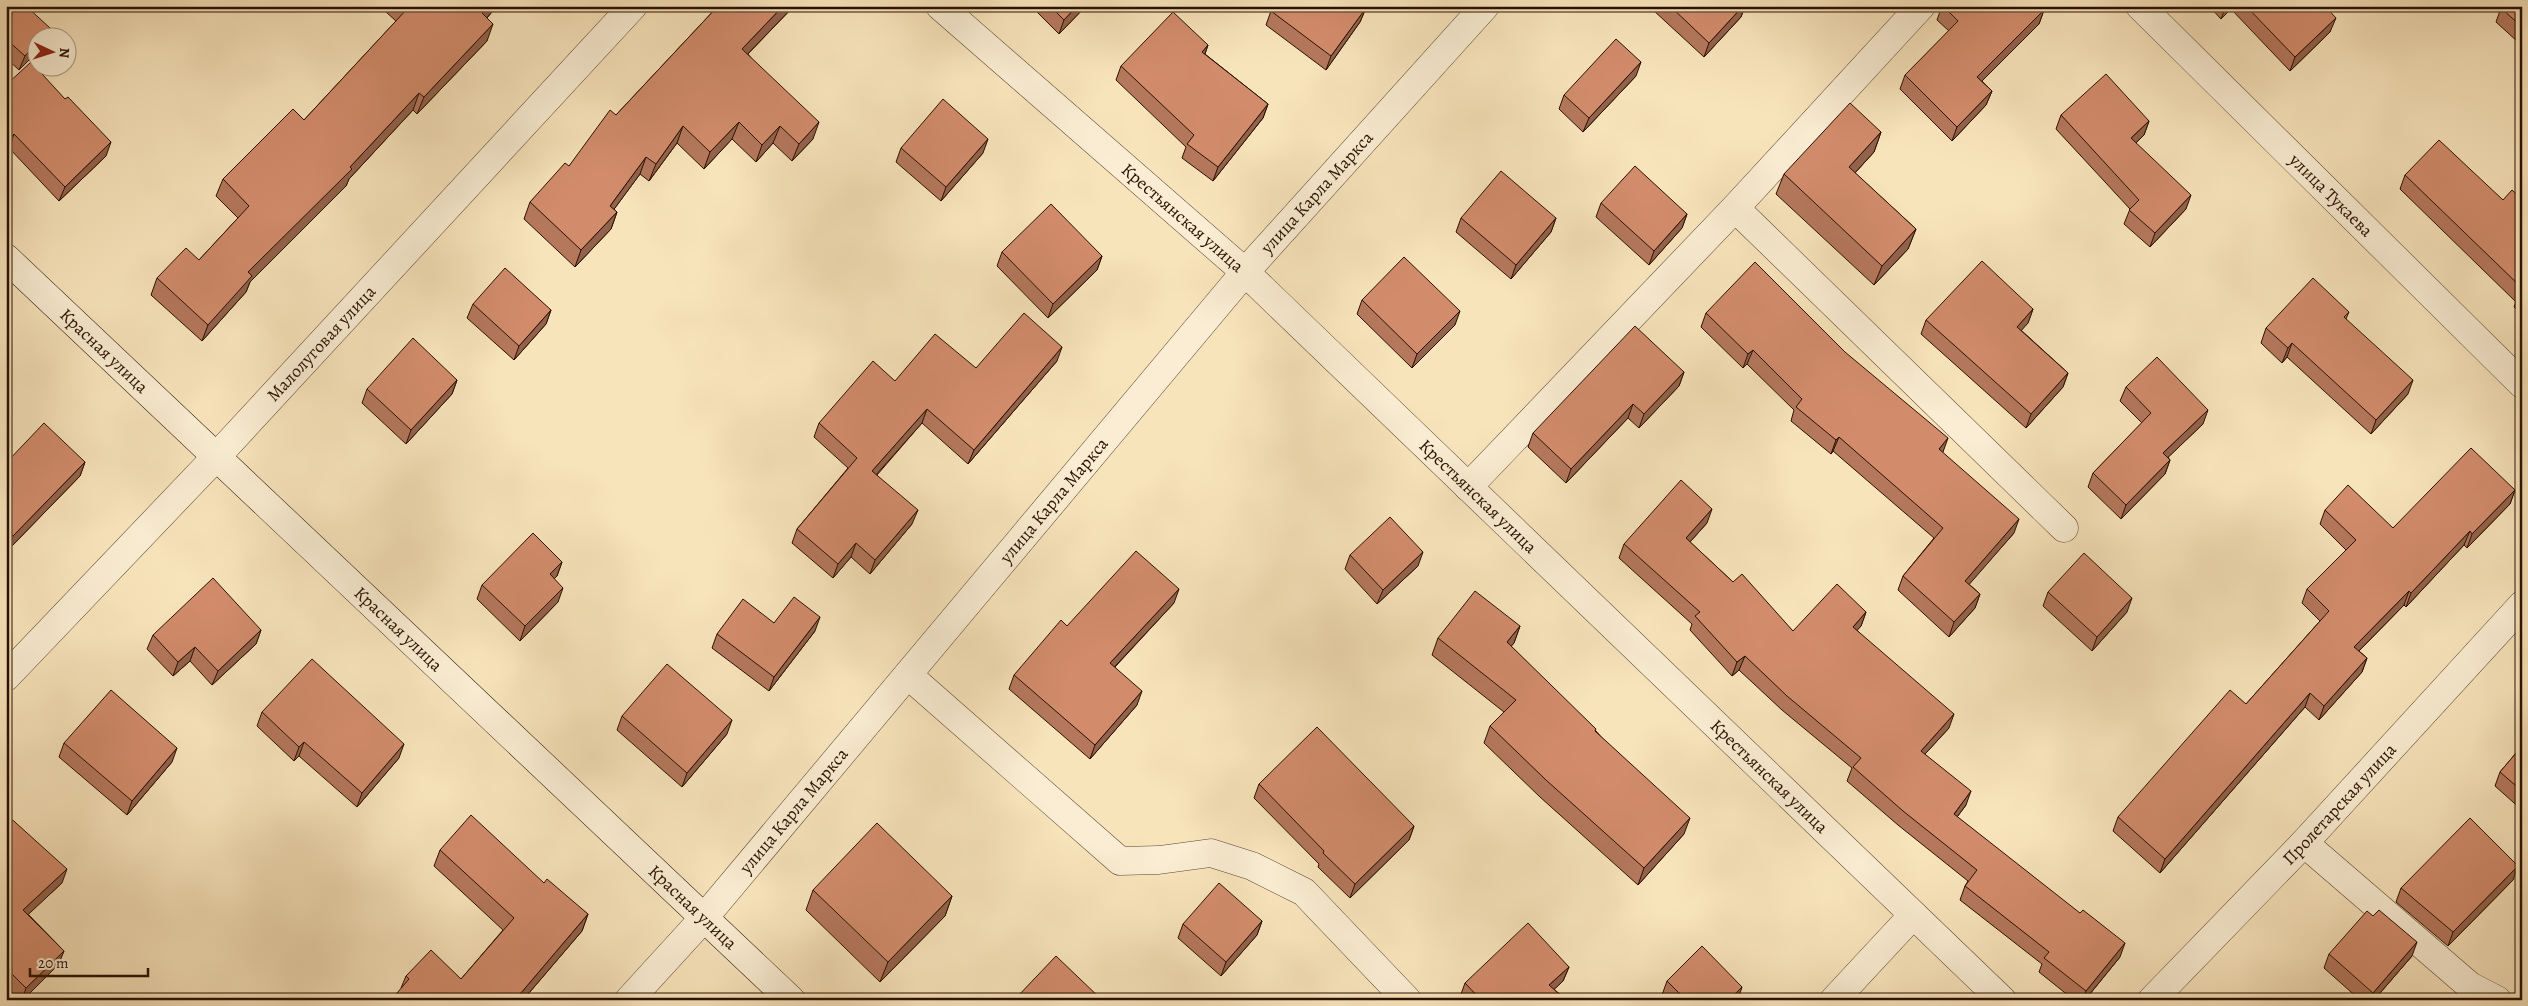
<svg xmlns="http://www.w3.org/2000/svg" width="2528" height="1006" font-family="Alegreya,serif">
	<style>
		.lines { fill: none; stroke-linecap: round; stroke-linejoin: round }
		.street-casing { stroke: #5d452f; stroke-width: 29 }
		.secondary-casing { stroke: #291000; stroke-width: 29 }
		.street { stroke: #faedd3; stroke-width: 28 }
		.secondary { stroke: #faedd3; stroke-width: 28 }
		.wall { fill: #b5785d; stroke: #291000 }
		.shaded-wall { fill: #93624c; stroke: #291000 }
		.building { fill: #d28c6c; stroke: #291000 }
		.labels { text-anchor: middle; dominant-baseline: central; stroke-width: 4; stroke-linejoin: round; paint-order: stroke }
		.street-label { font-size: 18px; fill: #291000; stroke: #faedd3 }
	</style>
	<rect width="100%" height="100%" fill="#f8e4bb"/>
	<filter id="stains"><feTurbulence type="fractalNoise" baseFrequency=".004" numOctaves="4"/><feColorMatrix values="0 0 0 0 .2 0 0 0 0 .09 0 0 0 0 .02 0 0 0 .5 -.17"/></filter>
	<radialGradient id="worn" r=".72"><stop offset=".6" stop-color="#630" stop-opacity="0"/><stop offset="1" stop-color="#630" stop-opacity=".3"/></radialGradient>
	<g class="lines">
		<!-- street casing -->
		<g class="street-casing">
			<g id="street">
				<path id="s1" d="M 940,6 L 1245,272 L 2002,1000"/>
				<path id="s2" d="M 2140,6 L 2522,384"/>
				<path d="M 1735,208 L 2064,528"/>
				<path d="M 1468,487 L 1735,208 L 1921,6"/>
				<path d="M 908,675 L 1120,861 L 1159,860 L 1211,853 L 1252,866 L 1304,892 L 1407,1000"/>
				<path id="s3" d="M 6,677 L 217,456 L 633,6"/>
				<path d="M 2304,843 L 2470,986 L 2497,1000"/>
				<path id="s4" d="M 629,1000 L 703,919 L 1245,272 L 1485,6"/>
				<path d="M 1834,1000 L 1913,915"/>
				<path id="s5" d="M 2152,1000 L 2304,843 L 2522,605"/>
			</g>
		</g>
		<!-- secondary casing -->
		<g class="secondary-casing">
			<g id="secondary">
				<path id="s6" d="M 6,258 L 791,1000"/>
			</g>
		</g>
		<!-- street -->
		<use href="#street" class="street"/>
		<!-- secondary -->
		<use href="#secondary" class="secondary"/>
	</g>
	<!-- wall -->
	<g class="wall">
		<path d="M 6,6 L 38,38 L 38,51 L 19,70 L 6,58 Z"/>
		<path d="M 388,6 L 497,6 L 487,18 L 487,41 L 417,114 L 413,110 L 349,179 L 346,186 L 250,282 L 246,292 L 202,341 L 151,295 L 157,278 L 199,260 L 238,218 L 216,196 L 223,179 L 304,120 L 396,21 L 386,12 Z"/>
		<path d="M 718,6 L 794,6 L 748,54 L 813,139 L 792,161 L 773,143 L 756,162 L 732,139 L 704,169 L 677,143 L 649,181 L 640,174 L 614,209 L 617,212 L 611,229 L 575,267 L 524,219 L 530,202 L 569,166 L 616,115 Z"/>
		<path d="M 1031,6 L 1086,6 L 1059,34 Z"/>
		<path d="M 1654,6 L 1745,6 L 1741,17 L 1704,57 L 1653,10 Z"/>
		<path d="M 1942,6 L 2044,10 L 2039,24 L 1982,81 L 1992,91 L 1986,105 L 1952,141 L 1900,89 L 1905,75 L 1949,31 L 1937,20 Z"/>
		<path d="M 2209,6 L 2325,6 L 2330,32 L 2290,71 L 2231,9 L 2221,19 Z"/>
		<path d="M 2522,6 L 2522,38 L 2518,42 L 2496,22 L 2501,8 Z"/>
		<path d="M 1366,8 L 1360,22 L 1326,70 L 1266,25 L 1271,11 Z"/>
		<path d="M 1208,45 L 1205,54 L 1268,104 L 1263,118 L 1213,181 L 1182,158 L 1186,147 L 1116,80 L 1121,66 Z"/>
		<path d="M 1636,76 L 1583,132 L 1559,109 L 1564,95 Z"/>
		<path d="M 6,85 L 106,156 L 59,201 L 9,148 L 6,151 Z"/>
		<path d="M 2061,115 L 2149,121 L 2144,135 L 2136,143 L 2186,209 L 2150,247 L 2124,224 L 2130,209 L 2056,129 Z"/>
		<path d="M 1881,132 L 1874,152 L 1855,173 L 1916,229 L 1908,249 L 1874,285 L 1776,194 L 1784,174 Z"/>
		<path d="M 901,148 L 983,153 L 941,201 L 896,162 Z"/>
		<path d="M 2405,175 L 2503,200 L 2522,199 L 2522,314 L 2514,307 L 2516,302 L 2400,189 Z"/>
		<path d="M 1601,203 L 1687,214 L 1682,228 L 1649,265 L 1596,217 Z"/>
		<path d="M 1461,218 L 1556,218 L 1551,232 L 1511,279 L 1456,232 Z"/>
		<path d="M 1002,252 L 1102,256 L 1097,270 L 1048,318 L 997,266 Z"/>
		<path d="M 1362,300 L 1455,325 L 1412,368 L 1357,314 Z"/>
		<path d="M 473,304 L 551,310 L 546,324 L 514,360 L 467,318 Z"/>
		<path d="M 2033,309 L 2028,323 L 2021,330 L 2068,373 L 2063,387 L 2026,428 L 1921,334 L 1926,320 Z"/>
		<path d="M 2349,312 L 2346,319 L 2408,394 L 2371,434 L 2287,357 L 2282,363 L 2261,343 L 2266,328 Z"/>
		<path d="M 1706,313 L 1943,452 L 1942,453 L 2014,533 L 1969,584 L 1980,594 L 1975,608 L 1949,637 L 1898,590 L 1903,576 L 1934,538 L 1833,451 L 1831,454 L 1791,421 L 1794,410 L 1747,364 L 1743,368 L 1701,327 Z"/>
		<path d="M 1057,361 L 968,464 L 922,423 L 877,475 L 912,524 L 870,574 L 851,557 L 833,578 L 792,543 L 797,529 L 848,468 L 814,437 L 819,423 L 895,381 L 976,368 Z"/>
		<path d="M 1684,372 L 1679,386 L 1639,428 L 1628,418 L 1566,483 L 1528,447 L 1533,433 Z"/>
		<path d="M 457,380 L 452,394 L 406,444 L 362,403 L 367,389 Z"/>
		<path d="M 2126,387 L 2203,424 L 2168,457 L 2170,460 L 2165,474 L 2121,519 L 2088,487 L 2093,473 L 2142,423 L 2120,401 Z"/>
		<path d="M 85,462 L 80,476 L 8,550 L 6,548 L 6,463 Z"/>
		<path d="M 2515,490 L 2510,504 L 2467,548 L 2464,545 L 2406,607 L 2404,605 L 2359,651 L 2367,658 L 2362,672 L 2319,720 L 2305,707 L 2160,873 L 2113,831 L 2118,817 L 2246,704 L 2320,621 L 2302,603 L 2307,589 L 2346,550 L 2320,524 L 2325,510 L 2393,528 Z"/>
		<path d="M 1707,523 L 1690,542 L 1733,582 L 1793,631 L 1866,612 L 1861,626 L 1857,630 L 1949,728 L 1925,754 L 1966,805 L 1957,817 L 2120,957 L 2085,1000 L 2074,1000 L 2039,972 L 2042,964 L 1960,900 L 1965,886 L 1968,881 L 1898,825 L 1847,781 L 1852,768 L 1782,710 L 1739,670 L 1732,676 L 1690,630 L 1692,624 L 1619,558 L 1624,544 Z"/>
		<path d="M 1350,555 L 1418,566 L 1377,604 L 1345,569 Z"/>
		<path d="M 562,562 L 557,576 L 554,579 L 558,602 L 520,641 L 477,599 L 482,585 Z"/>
		<path d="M 2048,592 L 2127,612 L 2092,651 L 2043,606 Z"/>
		<path d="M 1174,603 L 1115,667 L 1137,705 L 1090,759 L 1009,689 L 1014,675 L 1067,626 Z"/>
		<path d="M 774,623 L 815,631 L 769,691 L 712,648 L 717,634 Z"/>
		<path d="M 1520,626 L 1514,643 L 1511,646 L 1596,731 L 1684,834 L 1638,885 L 1540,797 L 1484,743 L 1490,726 L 1504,712 L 1432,655 L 1438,638 Z"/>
		<path d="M 261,630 L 256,644 L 212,685 L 190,661 L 173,676 L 147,649 L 153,635 Z"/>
		<path d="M 262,712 L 399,758 L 357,807 L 299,756 L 294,761 L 257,726 Z"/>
		<path d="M 622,716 L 727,734 L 682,787 L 617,730 Z"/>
		<path d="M 64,743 L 172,762 L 127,815 L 59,757 Z"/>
		<path d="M 2522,746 L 2522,810 L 2495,786 L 2500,772 Z"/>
		<path d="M 1259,784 L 1414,826 L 1409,840 L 1350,898 L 1318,867 L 1319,864 L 1254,798 Z"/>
		<path d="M 6,814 L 62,883 L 28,914 L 64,951 L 58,965 L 23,1000 L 19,1000 L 6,987 Z"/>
		<path d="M 440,850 L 544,883 L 588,914 L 582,931 L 523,1000 L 401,988 L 406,976 L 461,979 L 503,930 L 434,866 Z"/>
		<path d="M 2513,880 L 2448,946 L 2396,902 L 2401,888 Z"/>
		<path d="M 813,890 L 952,896 L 945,916 L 880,982 L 806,910 Z"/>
		<path d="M 1262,921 L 1257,935 L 1221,976 L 1178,938 L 1183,924 Z"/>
		<path d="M 2329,954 L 2412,956 L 2374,1000 L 2360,1000 L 2324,968 Z"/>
		<path d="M 1569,967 L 1563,981 L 1554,989 L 1566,1000 L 1463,1000 L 1460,997 L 1465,983 Z"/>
		<path d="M 1667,981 L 1738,1000 L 1667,1000 L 1662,995 Z"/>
	</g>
	<!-- shaded-wall -->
	<g class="shaded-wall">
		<path d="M 488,6 L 497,6 L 476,30 L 482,13 Z"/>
		<path d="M 783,6 L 794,6 L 736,66 L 742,49 Z"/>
		<path d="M 1077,6 L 1086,6 L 1059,34 L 1064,20 Z"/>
		<path d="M 1743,6 L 1745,6 L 1741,17 L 1704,57 L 1709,43 Z"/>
		<path d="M 2226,6 L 2232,6 L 2231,9 L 2221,19 Z"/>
		<path d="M 1366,8 L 1360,22 L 1326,70 L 1331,56 Z"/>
		<path d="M 2044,10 L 2039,24 L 1972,91 L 1977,77 Z"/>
		<path d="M 2336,18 L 2330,32 L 2290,71 L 2295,57 Z"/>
		<path d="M 493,24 L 487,41 L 417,114 L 424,97 Z"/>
		<path d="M 50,28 L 47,38 L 42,38 Z"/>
		<path d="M 2522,32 L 2522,38 L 2518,42 Z"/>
		<path d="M 38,42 L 38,51 L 19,70 L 25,56 Z"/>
		<path d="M 1208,45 L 1203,59 L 1202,52 Z"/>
		<path d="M 1641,62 L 1636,76 L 1583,132 L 1589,118 Z"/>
		<path d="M 1992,91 L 1986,105 L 1952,141 L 1957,127 Z"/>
		<path d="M 419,93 L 413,110 L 349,179 L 346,186 L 250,282 L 246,292 L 202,341 L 208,325 L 248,272 L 350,167 Z"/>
		<path d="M 1268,104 L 1263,118 L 1213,181 L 1218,167 Z"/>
		<path d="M 2149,121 L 2144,135 L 2126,152 L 2131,138 Z"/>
		<path d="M 739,122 L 732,139 L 704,169 L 710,152 Z"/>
		<path d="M 819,122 L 813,139 L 792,161 L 799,144 Z"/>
		<path d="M 683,126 L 677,143 L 649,181 L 656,164 Z"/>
		<path d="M 780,126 L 773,143 L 756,162 L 762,145 Z"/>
		<path d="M 1881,132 L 1874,152 L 1842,187 L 1849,167 Z"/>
		<path d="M 14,134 L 9,148 L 6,151 L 6,148 L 10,138 Z"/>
		<path d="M 988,139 L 983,153 L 941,201 L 946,187 Z"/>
		<path d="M 111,142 L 106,156 L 59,201 L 65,187 Z"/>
		<path d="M 646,157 L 640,174 L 604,223 L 610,206 Z"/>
		<path d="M 2191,195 L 2186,209 L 2150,247 L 2155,233 Z"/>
		<path d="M 617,212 L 611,229 L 575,267 L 581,250 Z"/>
		<path d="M 1687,214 L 1682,228 L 1649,265 L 1654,251 Z"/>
		<path d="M 1556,218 L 1551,232 L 1511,279 L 1516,265 Z"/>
		<path d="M 1916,229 L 1908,249 L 1874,285 L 1882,266 Z"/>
		<path d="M 1102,256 L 1097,270 L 1048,318 L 1053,304 Z"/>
		<path d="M 2033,309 L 2028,323 L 2012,341 L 2017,327 Z"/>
		<path d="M 551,310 L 546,324 L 514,360 L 519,346 Z"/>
		<path d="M 1460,311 L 1455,325 L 1412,368 L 1417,354 Z"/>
		<path d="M 2292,343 L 2287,357 L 2282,363 L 2288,348 Z"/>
		<path d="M 1062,347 L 1057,361 L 968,464 L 974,450 Z"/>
		<path d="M 1753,350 L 1747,364 L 1743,368 L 1748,354 Z"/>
		<path d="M 1684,372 L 1679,386 L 1639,428 L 1644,414 Z"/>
		<path d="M 2068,373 L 2063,387 L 2026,428 L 2031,414 Z"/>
		<path d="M 457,380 L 452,394 L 406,444 L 411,430 Z"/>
		<path d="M 2413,380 L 2408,394 L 2371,434 L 2376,420 Z"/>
		<path d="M 1633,404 L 1628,418 L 1566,483 L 1571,469 Z"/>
		<path d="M 927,409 L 922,423 L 867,485 L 872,471 Z"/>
		<path d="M 2208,410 L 2203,424 L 2158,467 L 2163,453 Z"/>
		<path d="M 1839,437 L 1833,451 L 1831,454 L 1836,440 Z"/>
		<path d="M 1948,438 L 1943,452 L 1933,463 L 1939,449 Z"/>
		<path d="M 2170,460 L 2165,474 L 2121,519 L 2126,505 Z"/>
		<path d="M 85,462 L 80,476 L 8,550 L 13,536 Z"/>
		<path d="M 2515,490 L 2510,504 L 2467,548 L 2472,534 Z"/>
		<path d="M 1712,509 L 1707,523 L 1681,552 L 1686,538 Z"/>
		<path d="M 918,510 L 912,524 L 870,574 L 875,560 Z"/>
		<path d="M 2019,519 L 2014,533 L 1960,595 L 1965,581 Z"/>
		<path d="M 2470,531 L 2464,545 L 2406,607 L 2411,593 Z"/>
		<path d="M 856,543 L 851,557 L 833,578 L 838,564 Z"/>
		<path d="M 1423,552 L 1418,566 L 1377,604 L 1383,590 Z"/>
		<path d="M 562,562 L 557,576 L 545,588 L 550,574 Z"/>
		<path d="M 563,588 L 558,602 L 520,641 L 525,626 Z"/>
		<path d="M 1179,589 L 1174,603 L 1105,677 L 1110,663 Z"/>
		<path d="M 2409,591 L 2404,605 L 2349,661 L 2354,647 Z"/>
		<path d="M 1980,594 L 1975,608 L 1949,637 L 1954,622 Z"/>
		<path d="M 2132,598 L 2127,612 L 2092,651 L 2097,637 Z"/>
		<path d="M 1866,612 L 1861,626 L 1848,641 L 1853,627 Z"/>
		<path d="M 820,617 L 815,631 L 769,691 L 774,677 Z"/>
		<path d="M 1520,626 L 1514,643 L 1501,659 L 1507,642 Z"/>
		<path d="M 261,630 L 256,644 L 212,685 L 218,671 Z"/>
		<path d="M 195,647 L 190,661 L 173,676 L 178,662 Z"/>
		<path d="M 1745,656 L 1739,670 L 1732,676 L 1737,662 Z"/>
		<path d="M 2367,658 L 2362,672 L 2319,720 L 2324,706 Z"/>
		<path d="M 1142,691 L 1137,705 L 1090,759 L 1095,745 Z"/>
		<path d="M 2310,693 L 2305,707 L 2160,873 L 2165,859 Z"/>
		<path d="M 1954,714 L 1949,728 L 1915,765 L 1921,751 Z"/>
		<path d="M 732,720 L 727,734 L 682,787 L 687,773 Z"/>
		<path d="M 304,742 L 299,756 L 294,761 L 299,747 Z"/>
		<path d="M 404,744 L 399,758 L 357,807 L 362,793 Z"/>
		<path d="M 177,748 L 172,762 L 127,815 L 132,801 Z"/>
		<path d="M 1971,791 L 1966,805 L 1949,828 L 1954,814 Z"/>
		<path d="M 1690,818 L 1684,834 L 1638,885 L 1644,868 Z"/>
		<path d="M 1414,826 L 1409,840 L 1350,898 L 1355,884 Z"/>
		<path d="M 2518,866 L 2513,880 L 2448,946 L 2453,932 Z"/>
		<path d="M 67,869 L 62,883 L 18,924 L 23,910 Z"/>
		<path d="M 952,896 L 945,916 L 880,982 L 888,962 Z"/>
		<path d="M 588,914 L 582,931 L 523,1000 L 515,1000 Z"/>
		<path d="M 1262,921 L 1257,935 L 1221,976 L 1226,962 Z"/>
		<path d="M 2417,942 L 2412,956 L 2374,1000 L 2370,1000 L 2373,993 Z"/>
		<path d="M 2125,943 L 2120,957 L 2085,1000 L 2083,1000 L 2086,991 Z"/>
		<path d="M 64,951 L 58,965 L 23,1000 L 22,1000 L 26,988 Z"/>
		<path d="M 1569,967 L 1563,981 L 1544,999 L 1549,985 Z"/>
		<path d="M 1742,987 L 1738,1000 L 1729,1000 Z"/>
	</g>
	<!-- building -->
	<g class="building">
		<path d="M 6,6 L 26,6 L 50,28 L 42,38 L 38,38 L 38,42 L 25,56 L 6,39 Z"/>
		<path d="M 404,6 L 488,6 L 482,13 L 493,24 L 424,97 L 419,93 L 350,167 L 352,169 L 248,272 L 252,276 L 208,325 L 157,278 L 186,248 L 199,260 L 249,206 L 223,179 L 293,109 L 304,120 L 407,9 Z"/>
		<path d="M 718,6 L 783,6 L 742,49 L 819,122 L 799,144 L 780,126 L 762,145 L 739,122 L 710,152 L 683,126 L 656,164 L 646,157 L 610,206 L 617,212 L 581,250 L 530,202 L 565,163 L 569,166 L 610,110 L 616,115 Z"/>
		<path d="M 1050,6 L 1077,6 L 1064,20 Z"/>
		<path d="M 1275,6 L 1363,6 L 1366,8 L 1331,56 L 1271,11 Z"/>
		<path d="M 1670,6 L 1743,6 L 1709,43 Z"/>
		<path d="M 1943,6 L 2041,6 L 2044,10 L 1977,77 L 1992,91 L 1957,127 L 1905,75 L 1958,21 Z"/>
		<path d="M 2246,6 L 2325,6 L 2336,18 L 2295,57 Z"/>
		<path d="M 2502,6 L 2522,6 L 2522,27 L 2501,8 Z"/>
		<path d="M 1173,12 L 1208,45 L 1202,52 L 1268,104 L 1218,167 L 1187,144 L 1194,135 L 1121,66 Z"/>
		<path d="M 1616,39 L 1641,62 L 1589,118 L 1564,95 Z"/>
		<path d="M 31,62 L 65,99 L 68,97 L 111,142 L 65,187 L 14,134 L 10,138 L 6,135 L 6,85 Z"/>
		<path d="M 2106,74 L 2149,121 L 2131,138 L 2191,195 L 2155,233 L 2129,210 L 2139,200 L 2061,115 Z"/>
		<path d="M 943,99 L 988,139 L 946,187 L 901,148 Z"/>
		<path d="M 1850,103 L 1881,132 L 1849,167 L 1916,229 L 1882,266 L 1784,174 Z"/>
		<path d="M 2439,140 L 2503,200 L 2512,190 L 2522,199 L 2522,288 L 2405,175 Z"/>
		<path d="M 1635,166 L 1687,214 L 1654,251 L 1601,203 Z"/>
		<path d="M 1501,171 L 1556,218 L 1516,265 L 1461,218 Z"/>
		<path d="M 1051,204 L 1102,256 L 1053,304 L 1002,252 Z"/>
		<path d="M 1404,257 L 1460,311 L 1417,354 L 1362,300 Z"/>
		<path d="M 1982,261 L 2033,309 L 2017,327 L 2068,373 L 2031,414 L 1926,320 Z"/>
		<path d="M 1755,262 L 1845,352 L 1948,438 L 1939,449 L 2019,519 L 1965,581 L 1980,594 L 1954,622 L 1903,576 L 1943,528 L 1839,437 L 1836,440 L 1796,407 L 1802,399 L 1753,350 L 1748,354 L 1706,313 Z"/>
		<path d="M 505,268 L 551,310 L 519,346 L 473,304 Z"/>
		<path d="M 2313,278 L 2349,312 L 2344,317 L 2413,380 L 2376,420 L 2292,343 L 2288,348 L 2266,328 Z"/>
		<path d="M 1024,313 L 1062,347 L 974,450 L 927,409 L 872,471 L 918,510 L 875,560 L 856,543 L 838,564 L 797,529 L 857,458 L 819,423 L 873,361 L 895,381 L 935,334 L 976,368 Z"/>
		<path d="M 1635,326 L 1684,372 L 1644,414 L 1633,404 L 1571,469 L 1533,433 Z"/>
		<path d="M 413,338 L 457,380 L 411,430 L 367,389 Z"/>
		<path d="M 2157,357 L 2208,410 L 2163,453 L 2170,460 L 2126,505 L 2093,473 L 2151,413 L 2126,387 Z"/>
		<path d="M 44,423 L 85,462 L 13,536 L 8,530 L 6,532 L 6,463 Z"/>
		<path d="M 2471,448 L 2515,490 L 2472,534 L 2470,531 L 2411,593 L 2409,591 L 2354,647 L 2367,658 L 2324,706 L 2310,693 L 2165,859 L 2118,817 L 2230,690 L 2246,704 L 2329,611 L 2307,589 L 2356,540 L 2325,510 L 2348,485 L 2393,528 Z"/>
		<path d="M 1681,480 L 1712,509 L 1686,538 L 1733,582 L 1742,574 L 1793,631 L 1837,584 L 1866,612 L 1853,627 L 1954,714 L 1921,751 L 1971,791 L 1954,814 L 2080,913 L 2083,910 L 2125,943 L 2086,991 L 2044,958 L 2049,952 L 1965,886 L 1977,870 L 1903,811 L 1853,767 L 1861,758 L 1787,696 L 1745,656 L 1737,662 L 1695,616 L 1700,612 L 1624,544 Z"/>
		<path d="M 1390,517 L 1423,552 L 1383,590 L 1350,555 Z"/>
		<path d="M 533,533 L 562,562 L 550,574 L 563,588 L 525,626 L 482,585 Z"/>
		<path d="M 1136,551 L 1179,589 L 1110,663 L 1142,691 L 1095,745 L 1014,675 L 1061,620 L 1067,626 Z"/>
		<path d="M 2084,553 L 2132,598 L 2097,637 L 2048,592 Z"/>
		<path d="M 213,578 L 261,630 L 218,671 L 195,647 L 178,662 L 153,635 Z"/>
		<path d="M 1475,591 L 1520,626 L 1507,642 L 1596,729 L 1595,731 L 1690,818 L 1644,868 L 1546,780 L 1490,726 L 1516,700 L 1438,638 Z"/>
		<path d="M 794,597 L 820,617 L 774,677 L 717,634 L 743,599 L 774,623 Z"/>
		<path d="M 312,659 L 404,744 L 362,793 L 304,742 L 299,747 L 262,712 Z"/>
		<path d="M 667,664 L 732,720 L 687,773 L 622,716 Z"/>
		<path d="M 111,690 L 177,748 L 132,801 L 64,743 Z"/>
		<path d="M 1317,727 L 1414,826 L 1355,884 L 1323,853 L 1324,851 L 1259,784 Z"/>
		<path d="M 2522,746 L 2522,791 L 2500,772 Z"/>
		<path d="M 6,814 L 67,869 L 23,910 L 64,951 L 26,988 L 6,968 Z"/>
		<path d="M 471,815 L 544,883 L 547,879 L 588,914 L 515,1000 L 391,1000 L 409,979 L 406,976 L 431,950 L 461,979 L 514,918 L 440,850 Z"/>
		<path d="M 2470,818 L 2518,866 L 2453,932 L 2401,888 Z"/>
		<path d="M 877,823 L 952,896 L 888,962 L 813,890 Z"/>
		<path d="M 1219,883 L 1262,921 L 1226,962 L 1183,924 Z"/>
		<path d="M 2379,910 L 2417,942 L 2373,993 L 2329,954 L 2367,911 L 2373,916 Z"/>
		<path d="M 1528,923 L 1569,967 L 1549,985 L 1566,1000 L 1481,1000 L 1465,983 Z"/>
		<path d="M 1702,946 L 1742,987 L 1729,1000 L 1686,1000 L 1667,981 Z"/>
		<path d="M 1056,956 L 1102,1000 L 1020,1000 L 1017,997 Z"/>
	</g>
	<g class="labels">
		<!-- street labels -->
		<g class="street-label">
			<text stroke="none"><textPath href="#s4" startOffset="1061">улица Карла Маркса</textPath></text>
			<text stroke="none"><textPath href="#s2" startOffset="269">улица Тукаева</textPath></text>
			<text stroke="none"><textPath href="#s1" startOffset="322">Крестьянская улица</textPath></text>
			<text stroke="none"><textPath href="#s3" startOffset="459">Малолуговая улица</textPath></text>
			<text stroke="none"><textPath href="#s6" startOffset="135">Красная улица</textPath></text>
			<text stroke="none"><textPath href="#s1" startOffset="728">Крестьянская улица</textPath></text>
			<text stroke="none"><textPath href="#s4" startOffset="656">улица Карла Маркса</textPath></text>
			<text stroke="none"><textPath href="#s6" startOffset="540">Красная улица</textPath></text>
			<text stroke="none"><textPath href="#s1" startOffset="1132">Крестьянская улица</textPath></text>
			<text stroke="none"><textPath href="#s5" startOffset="271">Пролетарская улица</textPath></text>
			<text stroke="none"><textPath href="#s4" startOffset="251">улица Карла Маркса</textPath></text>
			<text stroke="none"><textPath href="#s6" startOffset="945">Красная улица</textPath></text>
		</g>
	</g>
	<!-- margin -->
	<rect width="2528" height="1006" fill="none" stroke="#f8e4bb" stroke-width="25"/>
	<rect x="8" y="8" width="2513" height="991" fill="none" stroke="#291000" stroke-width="2.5"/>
	<rect x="12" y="12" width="2503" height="981" fill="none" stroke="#291000"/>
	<!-- north arrow -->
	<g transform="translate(52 52) rotate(94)"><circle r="24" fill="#faedd3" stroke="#a6957f"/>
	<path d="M0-4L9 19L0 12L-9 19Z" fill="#8f2418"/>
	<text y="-8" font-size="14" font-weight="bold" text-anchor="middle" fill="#291000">N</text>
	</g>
	<!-- scale -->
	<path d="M30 968v8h118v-8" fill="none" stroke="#291000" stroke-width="2.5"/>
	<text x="38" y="968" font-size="15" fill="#291000" stroke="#faedd3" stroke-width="4" paint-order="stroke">20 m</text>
	<rect width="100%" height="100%" filter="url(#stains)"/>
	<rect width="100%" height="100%" fill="url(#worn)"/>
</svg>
